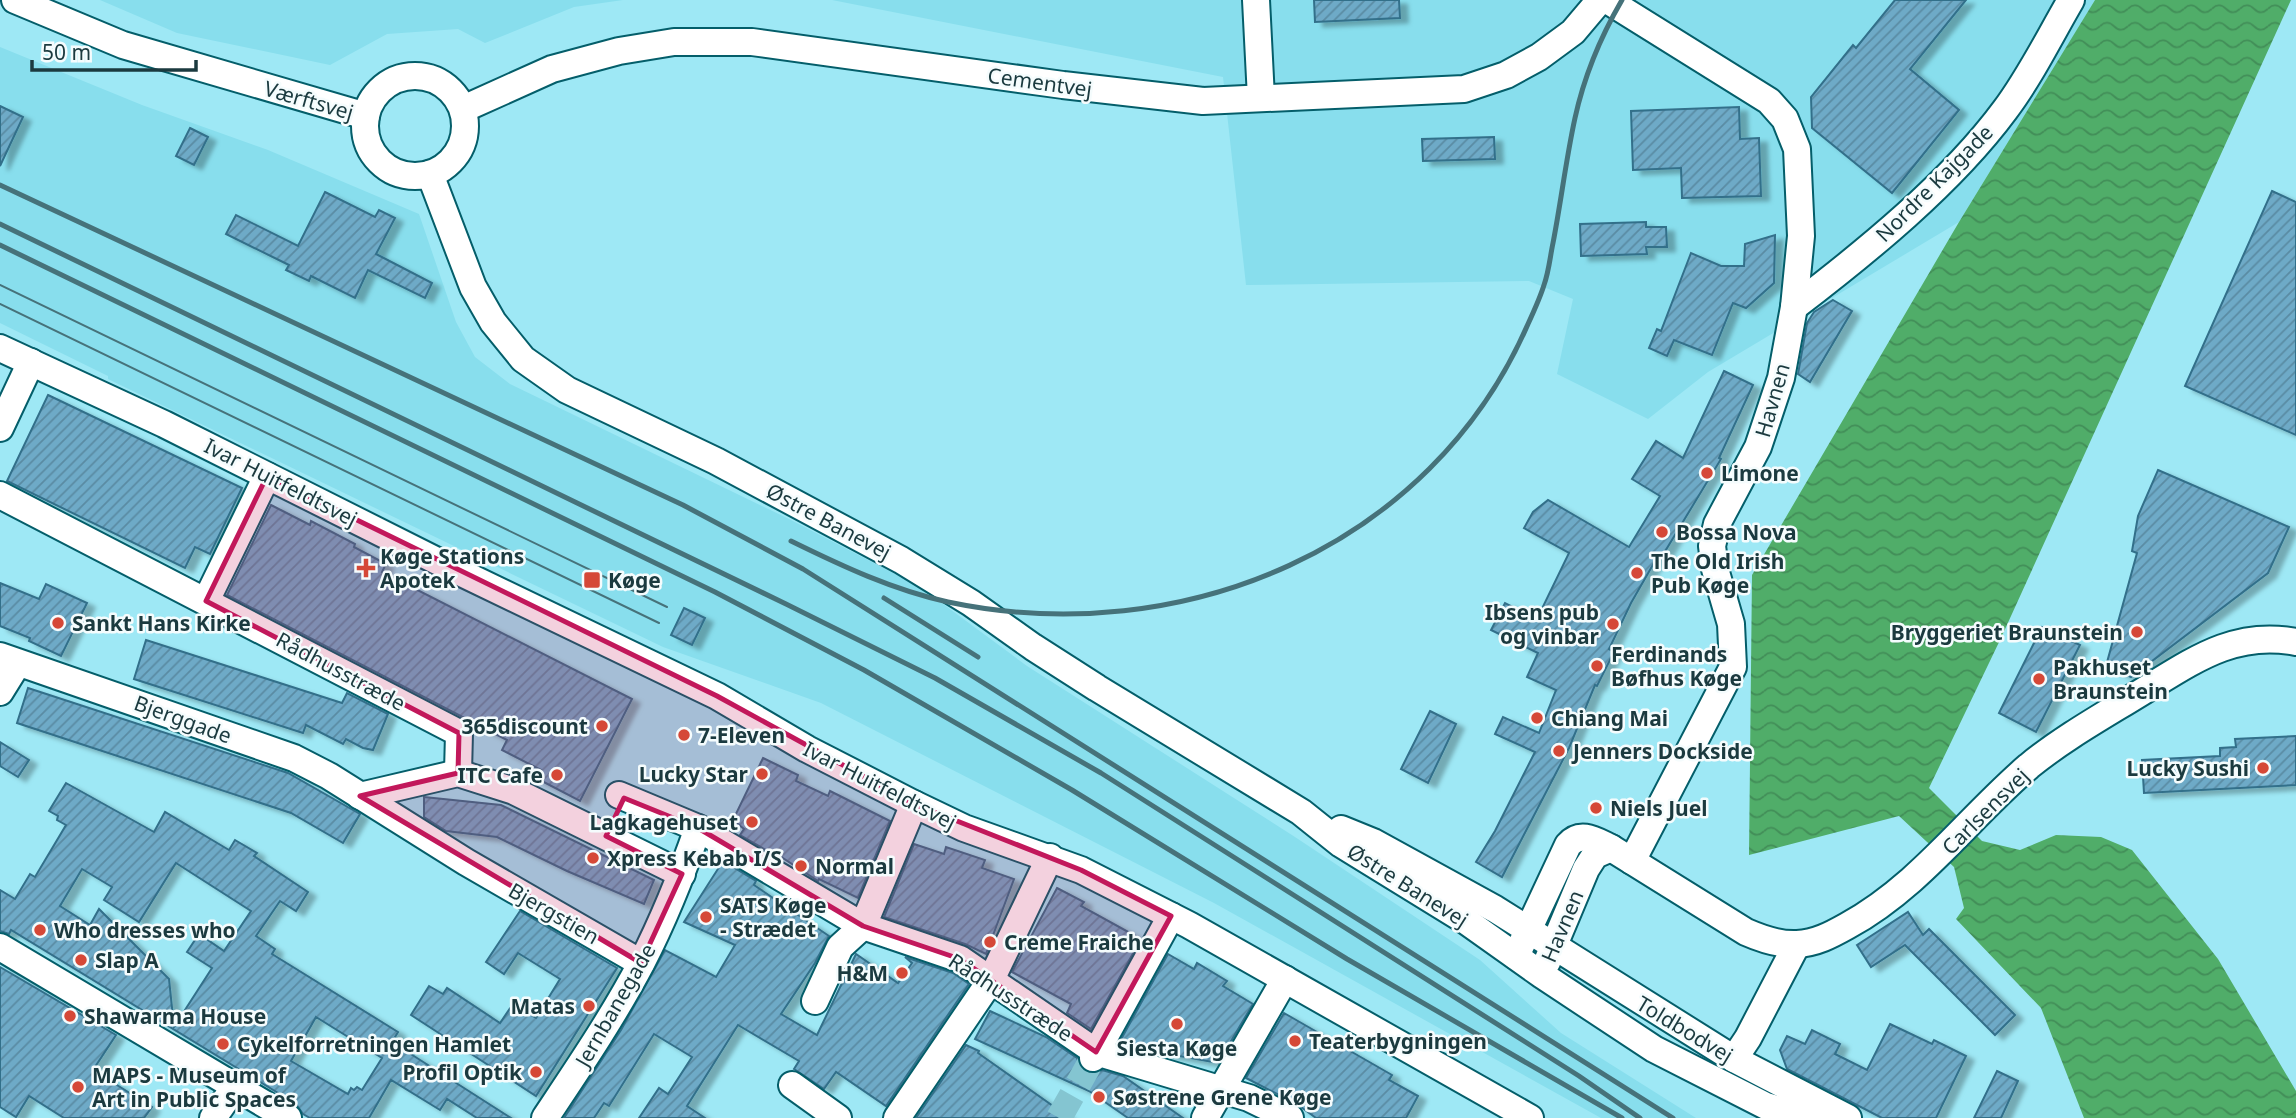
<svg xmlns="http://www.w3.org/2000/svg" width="2296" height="1118" font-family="'Noto Sans',sans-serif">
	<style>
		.built { fill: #88deed }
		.water { fill: url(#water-waves) }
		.building { fill: url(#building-hatch); stroke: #336f8a; stroke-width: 2; fill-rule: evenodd; filter: url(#shadow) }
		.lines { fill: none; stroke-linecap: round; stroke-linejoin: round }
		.minor-tunnel { stroke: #84c5d1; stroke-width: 26; stroke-dasharray: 26 13; stroke-linecap: butt }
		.minor-casing { stroke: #045e6a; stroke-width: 30 }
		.minor { stroke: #fff; stroke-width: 26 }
		.tram { stroke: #46727a; stroke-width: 2 }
		.rail { stroke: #46727a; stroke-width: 5 }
		.marked { fill: #c2185b; fill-opacity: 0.2; stroke: #c2185b; stroke-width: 5; stroke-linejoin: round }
		.poi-dot { fill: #d54837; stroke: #f5fcfd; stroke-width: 2.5 }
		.labels { text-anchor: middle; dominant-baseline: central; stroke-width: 5; stroke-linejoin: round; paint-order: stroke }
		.street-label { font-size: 21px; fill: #1b3a3f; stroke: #f5fcfd }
		.poi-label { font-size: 21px; font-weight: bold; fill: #1b3a3f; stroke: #f5fcfd; text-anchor: start }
	</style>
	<defs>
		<pattern id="water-waves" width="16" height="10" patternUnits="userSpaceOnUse" patternTransform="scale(1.75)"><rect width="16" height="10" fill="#50ad69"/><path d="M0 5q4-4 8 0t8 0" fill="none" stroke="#428e58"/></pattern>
		<pattern id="building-hatch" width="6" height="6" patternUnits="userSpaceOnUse" patternTransform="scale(1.75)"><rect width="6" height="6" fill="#6eaac7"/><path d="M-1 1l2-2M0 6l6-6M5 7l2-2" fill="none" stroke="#5a8ba3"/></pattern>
		<filter id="shadow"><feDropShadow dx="8" dy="4.5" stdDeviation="2" flood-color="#0004"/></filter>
	</defs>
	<rect width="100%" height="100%" fill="#9ee8f5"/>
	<!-- built -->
	<g class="built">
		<path d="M 100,0 L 623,0 L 574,7 L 485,43 L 458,29 L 387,34 L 330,65 L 177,33 Z"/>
		<path d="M 832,0 L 2095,0 L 1959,222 L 1708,372 L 1648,419 L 1557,374 L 1573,299 L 1529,281 L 1246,285 L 1223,77 Z"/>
		<path d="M 0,47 L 142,105 L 268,150 L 419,214 L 456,322 L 475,357 L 510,384 L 789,519 L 920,587 L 1027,666 L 1295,837 L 1480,960 L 1561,1033 L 1696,1118 L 1601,1118 L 1214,903 L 821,703 L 663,647 L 108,379 L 108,376 L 0,323 Z"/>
	</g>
	<!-- water -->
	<path class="water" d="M 2095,0 L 2291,0 L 2001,638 L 1929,788 L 1982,841 L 2020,850 L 2056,835 L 2101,837 L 2132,850 L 2218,959 L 2296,1091 L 2296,1118 L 2084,1118 L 2041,1008 L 1956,919 L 1964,908 L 1954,867 L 1899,816 L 1749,855 L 1752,575 L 1959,222 Z"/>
	<!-- building -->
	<g class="building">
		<path d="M 1314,0 L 1399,0 L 1400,18 L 1315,22 Z"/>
		<path d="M 1895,0 L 1966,0 L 1910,69 L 1959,110 L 1892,193 L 1812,128 L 1811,97 L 1853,45 L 1856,48 Z"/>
		<path d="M 0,106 L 23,117 L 0,166 Z"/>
		<path d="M 1739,107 L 1740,139 L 1759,138 L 1761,196 L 1682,198 L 1681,168 L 1633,170 L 1631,111 Z"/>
		<path d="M 190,128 L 208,137 L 194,165 L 176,156 Z"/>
		<path d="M 1494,137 L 1495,159 L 1423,161 L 1422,139 Z"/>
		<path d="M 2272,191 L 2296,202 L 2296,435 L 2185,386 Z"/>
		<path d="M 325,192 L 375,217 L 379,210 L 395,218 L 376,254 L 432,283 L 425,298 L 368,270 L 355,298 L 311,276 L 309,281 L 286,270 L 289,265 L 226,234 L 236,215 L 298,246 Z"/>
		<path d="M 1646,222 L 1646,227 L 1666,227 L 1667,247 L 1646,247 L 1647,254 L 1581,256 L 1580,224 Z"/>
		<path d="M 1775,235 L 1774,283 L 1746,308 L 1733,303 L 1712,355 L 1674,340 L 1667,356 L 1649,348 L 1657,329 L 1661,331 L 1691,253 L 1721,266 L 1744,266 L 1745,244 Z"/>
		<path d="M 1833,300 L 1852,311 L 1810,382 L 1798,374 L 1807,323 L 1814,312 Z"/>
		<path d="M 1724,371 L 1753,385 L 1719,458 L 1721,459 L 1661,558 L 1658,556 L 1631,603 L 1609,649 L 1614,652 L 1597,686 L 1595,685 L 1569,748 L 1502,877 L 1476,862 L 1495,831 L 1535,752 L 1495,734 L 1503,717 L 1539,733 L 1556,690 L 1527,677 L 1538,653 L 1491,630 L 1505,603 L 1537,619 L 1569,553 L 1524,528 L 1533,512 L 1548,500 L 1629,547 L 1660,496 L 1632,479 L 1656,441 L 1683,458 Z"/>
		<path d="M 48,395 L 242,488 L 210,554 L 195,547 L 185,568 L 7,481 Z"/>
		<path d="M 2158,470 L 2289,527 L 2268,573 L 2131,677 L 2106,666 L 2137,553 L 2132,551 L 2138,516 Z"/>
		<path d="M 271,505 L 310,525 L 311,521 L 355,544 L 354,547 L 386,564 L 382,572 L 632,699 L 580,801 L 536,778 L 541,770 L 502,750 L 507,740 L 227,595 Z"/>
		<path d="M 0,583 L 39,599 L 46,584 L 87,603 L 61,656 L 29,641 L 30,638 L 0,626 Z"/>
		<path d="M 684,608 L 705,618 L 692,645 L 671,635 Z"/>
		<path d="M 2042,627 L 2080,645 L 2036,732 L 1999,713 Z"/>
		<path d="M 146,640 L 342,703 L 347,693 L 388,714 L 373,750 L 363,748 L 346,739 L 343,744 L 306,725 L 303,733 L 134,679 Z"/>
		<path d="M 28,688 L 288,773 L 360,814 L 343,843 L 291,813 L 17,723 Z"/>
		<path d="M 1430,711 L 1456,724 L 1428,783 L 1401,769 Z"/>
		<path d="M 2296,736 L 2296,785 L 2144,793 L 2142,760 L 2220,756 L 2220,748 L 2236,747 L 2235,739 Z"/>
		<path d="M 0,742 L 29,760 L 18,777 L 0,766 Z"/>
		<path d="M 763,758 L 798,775 L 796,781 L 828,796 L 830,791 L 890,821 L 858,898 L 819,879 L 818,881 L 772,851 L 771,853 L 740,835 L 744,829 L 733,820 Z"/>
		<path d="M 66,783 L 154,832 L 165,812 L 229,850 L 235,840 L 257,853 L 254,856 L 308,892 L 296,911 L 280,901 L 256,936 L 275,949 L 272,954 L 398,1032 L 392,1042 L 511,1118 L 477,1118 L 447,1099 L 440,1110 L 391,1080 L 369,1118 L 310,1118 L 303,1114 L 296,1104 L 11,930 L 9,934 L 0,931 L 0,890 L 15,899 L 30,874 L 35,877 L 66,825 L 57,820 L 58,816 L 49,811 ZM 176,863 L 251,911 L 224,951 L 199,934 L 187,952 L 212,968 L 174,1027 L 169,979 L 99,909 L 90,925 L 60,906 L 82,869 L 112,887 L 104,900 L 139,922 ZM 316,1017 L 382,1058 L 362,1090 L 357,1087 L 354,1090 L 351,1088 L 348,1094 L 291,1061 Z"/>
		<path d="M 424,797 L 501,805 L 654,880 L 644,904 L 567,871 L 497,837 L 446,831 L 424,817 Z"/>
		<path d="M 914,844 L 944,854 L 946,847 L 985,860 L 982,868 L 1014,879 L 986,954 L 965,944 L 884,917 Z"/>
		<path d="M 723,861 L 756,881 L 754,885 L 829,936 L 815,963 L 781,1014 L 817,1035 L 856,954 L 898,983 L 912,963 L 905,957 L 953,973 L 969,984 L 886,1106 L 836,1072 L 824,1089 L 794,1069 L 799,1061 L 738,1025 L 687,1106 L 705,1118 L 639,1118 L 659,1088 L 668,1094 L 692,1057 L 654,1034 L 609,1106 L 604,1103 L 594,1118 L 564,1118 L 621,1030 L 665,950 L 716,977 L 735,945 L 684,922 Z"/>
		<path d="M 1057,888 L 1084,902 L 1081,906 L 1141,939 L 1091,1029 L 1067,1013 L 1071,1004 L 1012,972 Z"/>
		<path d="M 520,911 L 617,968 L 536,1096 L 411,1015 L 429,986 L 443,994 L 447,988 L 500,1023 L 513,1004 L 536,1018 L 560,979 L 518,953 L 504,974 L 486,962 Z"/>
		<path d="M 1908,912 L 1923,935 L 1929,929 L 2015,1015 L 1995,1035 L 1905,945 L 1871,967 L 1857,945 Z"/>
		<path d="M 1168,954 L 1194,969 L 1197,963 L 1227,981 L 1223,986 L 1253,1004 L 1218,1063 L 1140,1049 L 1119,1043 Z"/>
		<path d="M 0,967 L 116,1035 L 93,1070 L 152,1107 L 144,1118 L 64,1118 L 29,1096 L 16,1117 L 0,1107 Z"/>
		<path d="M 990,1011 L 1046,1037 L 1077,1058 L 1080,1067 L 1086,1072 L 1094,1074 L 1102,1070 L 1123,1076 L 1183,1118 L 1128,1118 L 1089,1091 L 975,1039 Z"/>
		<path d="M 1284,1013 L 1392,1075 L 1389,1080 L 1418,1096 L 1406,1118 L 1316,1118 L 1297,1104 L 1246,1078 Z"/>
		<path d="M 1890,1024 L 1932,1044 L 1934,1040 L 1966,1056 L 1936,1118 L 1882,1118 L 1787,1069 L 1780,1050 L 1787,1036 L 1805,1044 L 1812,1030 L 1840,1044 L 1835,1054 L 1867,1070 Z"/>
		<path d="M 966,1045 L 979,1051 L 978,1053 L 1070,1118 L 916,1118 Z"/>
		<path d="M 1997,1071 L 2018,1081 L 2001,1118 L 1974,1118 Z"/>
	</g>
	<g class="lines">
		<!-- minor-tunnel -->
		<path class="minor-tunnel" d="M 1059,1118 L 1093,1058"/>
		<!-- minor casing -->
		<g class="minor-casing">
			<g id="minor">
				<path d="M 15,0 L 123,45 L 366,116"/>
				<path d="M 1256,0 L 1261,98"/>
				<path d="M 1607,0 L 1769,101 L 1785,119 L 1797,149 L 1801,236 L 1794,307 L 1781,378 L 1758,447 L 1717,524 L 1712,546 L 1715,569 L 1731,624 L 1733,667 L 1632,861"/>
				<circle cx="415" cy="126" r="50"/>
				<path d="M 463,109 L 552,69 L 619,51 L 674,42 L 752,42 L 1063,85 L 1203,101 L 1464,89 L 1506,75 L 1539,57 L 1573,32 L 1600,0"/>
				<path d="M 430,174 L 473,287 L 493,322 L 523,359 L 567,390 L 716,461 L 901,560 L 971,603 L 1033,647 L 1097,688 L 1301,812 L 1341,844 L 1466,921 L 1542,975 L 1654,1049 L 1766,1106 L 1807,1118"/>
				<path d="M 1794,307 C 1866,252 1951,183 2005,110 C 2030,77 2050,36 2071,0"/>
				<path d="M 0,348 L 164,424 L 447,566 L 717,696 L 807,749 L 914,804 L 964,828 L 1081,870 L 1189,925 L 1530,1118"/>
				<path d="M 0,428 L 31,362"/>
				<path d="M 0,495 L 459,733 L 458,773"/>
				<path d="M 206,601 L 267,476"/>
				<path d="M 0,656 L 294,758 L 329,776 L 466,862 L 641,963"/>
				<path d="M 0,692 L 18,663"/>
				<path d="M 619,795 L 698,828 L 863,926 L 960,959 L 1096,1052 L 1249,1098 L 1290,1118"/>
				<path d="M 360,796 L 458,773 L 514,791 L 682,874"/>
				<path d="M 1341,829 L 1373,842 L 1495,909 L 1734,1059 L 1848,1118"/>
				<path d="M 0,947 L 288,1118"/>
				<path d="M 1516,956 L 1568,845 C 1581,830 1596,841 1611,848 L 1746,932 C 1762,939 1780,945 1797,944 C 1816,943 1831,935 1847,926 C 1920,886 1967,819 2029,766 C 2067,735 2112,711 2153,685 C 2200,656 2239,631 2296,642"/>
				<path d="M 1547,962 L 1586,869 L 1595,855 L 1611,848"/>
				<path d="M 815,1001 L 840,947 L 863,926 L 914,804"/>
				<path d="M 1093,1058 L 1171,916"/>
				<path d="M 1734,1059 L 1748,1038 L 1797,944"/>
				<path d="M 792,1085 L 838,1118"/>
				<path d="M 213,1118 L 234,1088"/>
				<path d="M 545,1118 C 579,1067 613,1017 642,962 C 664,919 682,874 698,828"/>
				<path d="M 897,1118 L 991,980 L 1050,857"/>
				<path d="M 1205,1118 L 1285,979"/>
			</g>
		</g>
		<!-- minor -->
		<use href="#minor" class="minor"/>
		<!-- tram -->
		<g class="tram">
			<path d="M 0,285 L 667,607"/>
			<path d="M 0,304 L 659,623"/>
		</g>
		<!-- rail -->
		<g class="rail">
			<path d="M 0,185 L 683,505 L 803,569 L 1673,1118"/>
			<path d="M 0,224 L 786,604 L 935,678 L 1101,773 L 1579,1076 L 1640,1118"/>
			<path d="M 0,245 L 715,592 L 864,670 L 1072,790 L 1347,959 L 1622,1118"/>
			<path d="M 791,541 C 842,566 893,590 948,602 C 1182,651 1431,548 1528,324 C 1534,311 1540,298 1544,285 C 1549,271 1550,257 1553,243 C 1561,202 1566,159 1575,118 C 1584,77 1601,36 1622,0"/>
			<path d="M 884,598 L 978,657"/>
		</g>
	</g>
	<!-- marked area -->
	<path class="marked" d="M 267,476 L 717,696 L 914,804 L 1081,870 L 1171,916 L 1096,1052 L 960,959 L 863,926 L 698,828 L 624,798 L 606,836 L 682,874 L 641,963 L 360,796 L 458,773 L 459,733 L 206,601 Z"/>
	<!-- markers -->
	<g class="poi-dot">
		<circle cx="1707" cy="473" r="7"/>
		<circle cx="1662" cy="532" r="7"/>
		<path d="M362.5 557.5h7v7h7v7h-7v7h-7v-7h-7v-7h7z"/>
		<circle cx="1637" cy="573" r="7"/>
		<rect x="583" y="571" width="18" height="18" rx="3.5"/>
		<circle cx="58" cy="623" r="7"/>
		<circle cx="1613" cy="624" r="7"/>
		<circle cx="2137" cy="632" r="7"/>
		<circle cx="1597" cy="666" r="7"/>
		<circle cx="2039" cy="679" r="7"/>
		<circle cx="1537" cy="718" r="7"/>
		<circle cx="602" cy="726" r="7"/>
		<circle cx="684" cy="735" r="7"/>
		<circle cx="1559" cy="751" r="7"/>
		<circle cx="2263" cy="768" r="7"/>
		<circle cx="762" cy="774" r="7"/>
		<circle cx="557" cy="775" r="7"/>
		<circle cx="1596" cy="808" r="7"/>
		<circle cx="752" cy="822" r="7"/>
		<circle cx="593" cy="858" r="7"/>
		<circle cx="801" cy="866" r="7"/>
		<circle cx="706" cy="917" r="7"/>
		<circle cx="40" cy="930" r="7"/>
		<circle cx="990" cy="942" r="7"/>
		<circle cx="81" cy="960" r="7"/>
		<circle cx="902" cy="973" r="7"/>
		<circle cx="589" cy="1006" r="7"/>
		<circle cx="70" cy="1016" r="7"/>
		<circle cx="1177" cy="1024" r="7"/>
		<circle cx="1295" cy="1041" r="7"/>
		<circle cx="223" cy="1044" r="7"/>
		<circle cx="536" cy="1072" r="7"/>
		<circle cx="78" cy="1087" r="7"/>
		<circle cx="1099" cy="1097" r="7"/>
	</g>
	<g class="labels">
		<!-- street labels -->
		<g class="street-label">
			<text transform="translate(1040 82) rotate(8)">Cementvej</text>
			<text transform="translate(309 100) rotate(16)">Værftsvej</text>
			<text transform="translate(1934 183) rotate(-45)">Nordre Kajgade</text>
			<text transform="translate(1772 400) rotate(-74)">Havnen</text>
			<text transform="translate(281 482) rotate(27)">Ivar Huitfeldtsvej</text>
			<text transform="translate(829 521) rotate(28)">Østre Banevej</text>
			<text transform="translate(341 671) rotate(28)">Rådhusstræde</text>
			<text transform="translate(183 719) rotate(20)">Bjerggade</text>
			<text transform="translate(880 785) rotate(27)">Ivar Huitfeldtsvej</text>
			<text transform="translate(1985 811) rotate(-45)">Carlsensvej</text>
			<text transform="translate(1408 885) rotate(32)">Østre Banevej</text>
			<text transform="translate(554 913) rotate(30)">Bjergstien</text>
			<text transform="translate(1562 926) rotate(-67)">Havnen</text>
			<text transform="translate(1011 997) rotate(33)">Rådhusstræde</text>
			<text transform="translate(615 1005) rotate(-60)">Jernbanegade</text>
			<text transform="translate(1685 1029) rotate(31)">Toldbodvej</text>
		</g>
		<!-- poi labels -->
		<g class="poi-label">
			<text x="1721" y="473">Limone</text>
			<text x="1676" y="532">Bossa Nova</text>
			<text x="380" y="556">Køge Stations<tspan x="380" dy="24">Apotek</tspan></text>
			<text x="1651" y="561">The Old Irish<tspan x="1651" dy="24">Pub Køge</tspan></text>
			<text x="608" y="580">Køge</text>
			<text x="1599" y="612" text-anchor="end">Ibsens pub<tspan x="1599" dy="24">og vinbar</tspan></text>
			<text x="72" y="623">Sankt Hans Kirke</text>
			<text x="2123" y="632" text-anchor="end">Bryggeriet Braunstein</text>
			<text x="1611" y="654">Ferdinands<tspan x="1611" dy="24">Bøfhus Køge</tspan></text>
			<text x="2053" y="667">Pakhuset<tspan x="2053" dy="24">Braunstein</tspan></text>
			<text x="1551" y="718">Chiang Mai</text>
			<text x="588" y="726" text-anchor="end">365discount</text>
			<text x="698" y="735">7-Eleven</text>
			<text x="1573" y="751">Jenners Dockside</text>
			<text x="2249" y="768" text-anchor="end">Lucky Sushi</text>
			<text x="748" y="774" text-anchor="end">Lucky Star</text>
			<text x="543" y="775" text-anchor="end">ITC Cafe</text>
			<text x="1610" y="808">Niels Juel</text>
			<text x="738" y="822" text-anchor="end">Lagkagehuset</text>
			<text x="607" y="858">Xpress Kebab I/S</text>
			<text x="815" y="866">Normal</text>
			<text x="720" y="905">SATS Køge<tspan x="720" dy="24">- Strædet</tspan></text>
			<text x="54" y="930">Who dresses who</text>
			<text x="1004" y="942">Creme Fraiche</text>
			<text x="95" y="960">Slap A</text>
			<text x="888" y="973" text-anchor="end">H&amp;M</text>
			<text x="575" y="1006" text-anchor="end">Matas</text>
			<text x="84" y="1016">Shawarma House</text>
			<text x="1309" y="1041">Teaterbygningen</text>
			<text x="237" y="1044">Cykelforretningen Hamlet</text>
			<text x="1177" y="1048" text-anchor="middle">Siesta Køge</text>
			<text x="522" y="1072" text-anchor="end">Profil Optik</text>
			<text x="92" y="1075">MAPS - Museum of<tspan x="92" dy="24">Art in Public Spaces</tspan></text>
			<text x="1113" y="1097">Søstrene Grene Køge</text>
		</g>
	</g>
	<!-- scale -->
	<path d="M32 60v10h164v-10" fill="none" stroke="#1b3a3f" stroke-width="3.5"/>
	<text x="42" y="60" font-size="21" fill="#1b3a3f" stroke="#f5fcfd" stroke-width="5" paint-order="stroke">50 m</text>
</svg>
